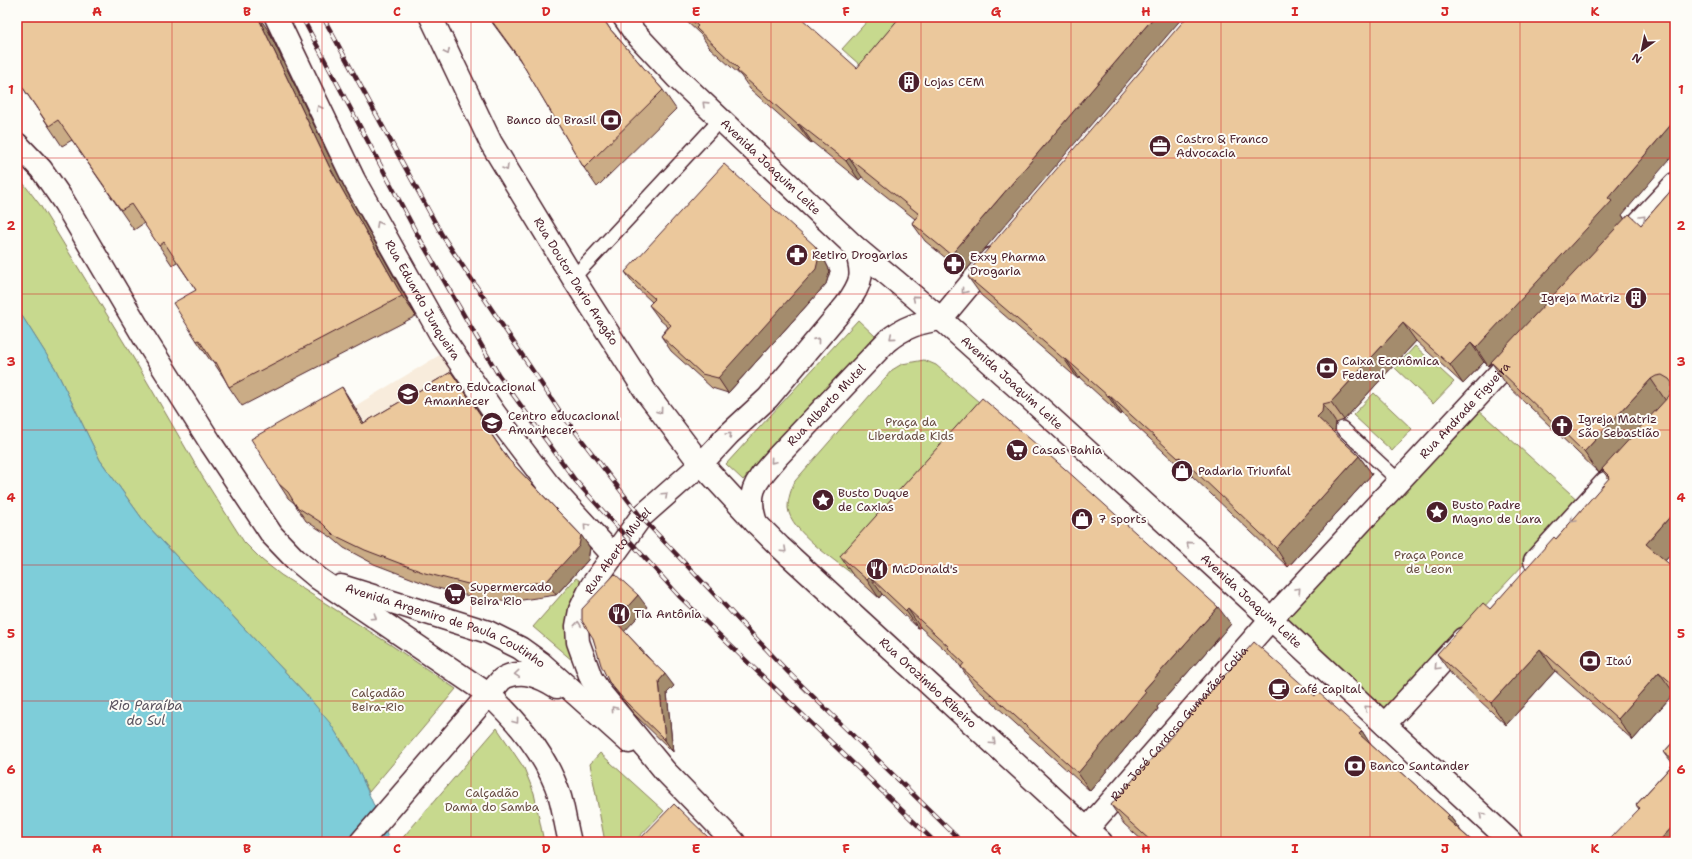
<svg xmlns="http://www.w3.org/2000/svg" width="1692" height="859" font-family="'Shantell Sans',sans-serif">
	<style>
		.built { fill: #f8ecdc }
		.green { fill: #c7d98e; stroke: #887c5c }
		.water { fill: #7ecdd9; stroke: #698793 }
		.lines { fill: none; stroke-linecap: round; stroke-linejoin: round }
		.service-casing { stroke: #4a1f2b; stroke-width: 16 }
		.minor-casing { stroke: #4a1f2b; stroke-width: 25 }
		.tertiary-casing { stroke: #4a1f2b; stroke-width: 25 }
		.secondary-casing { stroke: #4a1f2b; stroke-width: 25 }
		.service { stroke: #fdfcf7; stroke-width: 13 }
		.minor { stroke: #fdfcf7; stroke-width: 22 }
		.tertiary { stroke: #fdfcf7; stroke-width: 22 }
		.secondary { stroke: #fdfcf7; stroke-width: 22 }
		.rail-casing { stroke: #4a1f2b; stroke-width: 4.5 }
		.rail { stroke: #fdfcf7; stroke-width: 3; stroke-dasharray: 9; stroke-linecap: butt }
		.wall { fill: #caac86; stroke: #4a1f2b }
		.shaded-wall { fill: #a48c6d; stroke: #4a1f2b }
		.building { fill: #ebc89c; stroke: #4a1f2b }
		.oneway { stroke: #ac999b }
		.grid { fill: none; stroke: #d62828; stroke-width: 1; stroke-opacity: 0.55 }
		.labels { text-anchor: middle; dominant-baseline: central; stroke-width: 4; stroke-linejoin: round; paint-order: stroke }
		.poi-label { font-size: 12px; fill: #4a1f2b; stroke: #fdfcf7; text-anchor: start }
		.street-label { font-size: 12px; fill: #4a1f2b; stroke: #fdfcf7 }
		.park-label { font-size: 12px; fill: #694e44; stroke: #fdfcf7 }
		.water-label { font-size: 13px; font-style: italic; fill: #5a535f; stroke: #fdfcf7 }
		.neatline { fill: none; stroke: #d62828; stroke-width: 1.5 }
		.grid-label { font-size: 13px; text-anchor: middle; font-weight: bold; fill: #d62828 }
	</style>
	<rect width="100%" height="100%" fill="#fdfcf7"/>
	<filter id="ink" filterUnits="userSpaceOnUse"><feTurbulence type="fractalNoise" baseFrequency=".025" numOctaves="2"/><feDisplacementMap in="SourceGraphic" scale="8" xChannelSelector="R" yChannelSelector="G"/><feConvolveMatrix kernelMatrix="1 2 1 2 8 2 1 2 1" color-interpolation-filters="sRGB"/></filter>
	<g filter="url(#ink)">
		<!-- built -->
		<path class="built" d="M 443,353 L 461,382 L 373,435 L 355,406 Z"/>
		<!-- green -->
		<g class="green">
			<path d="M 871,17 L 922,17 L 870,74 L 842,49 Z"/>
			<path d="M 17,175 L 40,205 L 134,359 L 202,476 L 244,542 L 262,560 L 281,575 L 391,645 L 456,689 L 369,792 L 344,744 L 305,693 L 146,524 L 100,460 L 55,368 L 17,308 Z"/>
			<path d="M 858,320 L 875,336 L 743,480 L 726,464 Z"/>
			<path d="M 1415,346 L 1454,382 L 1433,404 L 1395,368 Z"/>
			<path d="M 924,360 L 936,365 L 994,415 L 852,574 C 835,560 790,531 788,508 C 788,498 791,490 795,481 L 892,370 L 902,364 Z"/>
			<path d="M 1374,393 L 1412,429 L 1392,451 L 1353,415 Z"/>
			<path d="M 1476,408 L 1581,503 L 1383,715 L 1282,618 Z"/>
			<path d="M 576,578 L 586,585 L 573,661 L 533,627 Z"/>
			<path d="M 497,728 L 524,768 L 534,793 L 544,842 L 399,842 Z"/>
			<path d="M 600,753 L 664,811 L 634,842 L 605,842 L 590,764 Z"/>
		</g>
		<!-- water -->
		<path class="water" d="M 17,308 L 55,368 L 100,460 L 146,524 L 305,693 L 330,723 L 357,767 L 390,842 L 17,842 Z"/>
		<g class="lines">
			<!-- service casing -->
			<g class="service-casing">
				<g id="service">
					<path d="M 573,278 L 721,119"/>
					<path d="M 1342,428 L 1399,481"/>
				</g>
			</g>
			<!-- minor casing -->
			<g class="minor-casing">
				<g id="minor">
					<path id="s1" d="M 276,17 L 354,180 L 441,335 L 495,414 L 548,484 L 613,555"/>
				</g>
			</g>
			<!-- tertiary casing -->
			<g class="tertiary-casing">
				<g id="tertiary">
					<path d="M 17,144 L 41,169 L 64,202 L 145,339 L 212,445 L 272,535 L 295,559 L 319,579 L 488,694 C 519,722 547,756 560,797 C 564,811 566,827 570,842"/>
					<path d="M 1618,245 L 1675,184"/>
					<path id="s2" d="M 756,523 C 745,489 757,481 778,456 L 887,341 C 904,327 920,322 941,319 L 991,259"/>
					<path d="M 1535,561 L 1606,483"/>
					<path id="s3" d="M 341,586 L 488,632 L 520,648 L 541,663 L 629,742"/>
					<path d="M 1385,724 L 1463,639"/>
					<path id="s4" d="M 1087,829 L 1271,619 L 1520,351"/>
					<path d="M 361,842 L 502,679 C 521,668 539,676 557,687"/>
					<path id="s5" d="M 734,842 L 665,771 L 600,692 L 591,678 L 578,642 L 577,626 L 580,610 L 592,585 L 641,517 L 702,463 L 729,434 L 768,398 L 846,305 C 863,281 864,275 855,247"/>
				</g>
			</g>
			<!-- secondary casing -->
			<g class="secondary-casing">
				<g id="secondary">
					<path id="s6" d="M 431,17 L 491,143 L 573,278 L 646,392 L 696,458 L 756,523 L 780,547 L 1101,842"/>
					<path id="s7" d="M 624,17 L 634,32 L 677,78 L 855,247 L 941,319 L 1027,396 L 1271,619 L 1511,842"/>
				</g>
			</g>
			<!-- service -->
			<use href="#service" class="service"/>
			<!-- minor -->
			<use href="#minor" class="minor"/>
			<!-- tertiary -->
			<use href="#tertiary" class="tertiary"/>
			<!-- secondary -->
			<use href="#secondary" class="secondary"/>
			<!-- rail casing -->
			<g class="rail-casing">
				<g id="rail">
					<path d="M 302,17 L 417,234 L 498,374 L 575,480 L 680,597 L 935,842"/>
					<path d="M 323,17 L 442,235 L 561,413 L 641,517 L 788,672 L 962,842"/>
				</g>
			</g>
			<!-- rail -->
			<use href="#rail" class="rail"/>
		</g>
		<!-- wall -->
		<g class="wall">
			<path d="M 488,17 L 602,17 L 610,29 L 663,90 L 676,109 L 597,187 L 584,168 L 522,63 Z"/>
			<path d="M 682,17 L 803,17 L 802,19 L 964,273 L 925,241 L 912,223 L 915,219 L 862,177 L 859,180 L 812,142 L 811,143 L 750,89 L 741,76 L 709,47 L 701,35 Z"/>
			<path d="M 268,30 L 343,185 L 416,316 L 242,406 L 229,387 L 224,378 L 212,360 L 210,360 L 197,341 L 196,290 L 177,262 L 172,265 L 144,223 L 134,230 L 72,140 L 62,146 L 17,79 Z"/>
			<path d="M 1675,186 L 1675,550 L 1665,561 L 1675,569 L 1675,694 L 1674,693 L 1633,740 L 1555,671 L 1506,725 L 1452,675 L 1437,654 L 1490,609 L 1556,539 L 1609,479 L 1602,470 L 1599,473 L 1506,384 L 1492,363 L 1488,366 L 1484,362 L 1463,384 L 1416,341 L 1344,420 L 1336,423 L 1335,431 L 1333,432 L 1359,456 L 1372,474 L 1288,567 L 1192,476 L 1191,477 L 1122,413 L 1121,415 L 1079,377 L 1078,379 L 981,295 L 968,277 L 972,273 L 970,270 L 1622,215 L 1625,219 L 1641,225 Z"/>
			<path d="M 825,261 L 830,271 L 826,284 L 728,393 L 712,388 L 671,351 L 661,336 L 668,327 L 660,320 L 649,305 L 652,302 L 636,287 L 625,272 Z"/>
			<path d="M 451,372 L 492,430 L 490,432 L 509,460 L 581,535 L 590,548 L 588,560 L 556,595 L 509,602 L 477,598 L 434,587 L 374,564 L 344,548 L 331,537 L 306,521 L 294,503 L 288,498 L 279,484 L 351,401 L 364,423 Z"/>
			<path d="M 840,556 L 1231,624 L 1157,707 L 1158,709 L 1090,791 L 973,685 L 956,660 L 920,627 L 918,628 L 882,594 L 879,598 L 852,574 Z"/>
			<path d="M 647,607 L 624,631 L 640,648 L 646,655 L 674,686 L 667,693 L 673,752 L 633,713 L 618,694 L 609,682 L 593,638 Z"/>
			<path d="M 1315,696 L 1362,731 L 1370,744 L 1449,815 L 1461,831 L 1473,842 L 1144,842 L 1124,824 L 1111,805 Z"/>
			<path d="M 1675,740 L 1675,842 L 1639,809 L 1636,805 L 1673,764 L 1664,752 Z"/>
		</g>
		<!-- shaded-wall -->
		<g class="shaded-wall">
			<path d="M 258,17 L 259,17 L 268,30 L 343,185 L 416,316 L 402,296 L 329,166 Z"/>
			<path d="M 1154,17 L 1183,17 L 964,273 L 951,255 Z"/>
			<path d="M 1675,120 L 1675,153 L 1622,215 L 1625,220 L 1488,366 L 1476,348 L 1608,198 Z"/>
			<path d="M 799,124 L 812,142 L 811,143 L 798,125 Z"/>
			<path d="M 849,158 L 862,177 L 859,180 L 846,161 Z"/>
			<path d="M 815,246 L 825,261 L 830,271 L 826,284 L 728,393 L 718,378 Z"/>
			<path d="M 1403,323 L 1416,341 L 1344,420 L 1331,402 Z"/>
			<path d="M 1471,343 L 1484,362 L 1463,384 L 1450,365 Z"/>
			<path d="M 1066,359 L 1079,377 L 1078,379 L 1065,360 Z"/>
			<path d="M 1651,379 L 1666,401 L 1599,473 L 1584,452 Z"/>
			<path d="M 342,387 L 351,401 L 372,437 L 362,424 Z"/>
			<path d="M 1109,395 L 1122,413 L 1121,415 L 1108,396 Z"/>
			<path d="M 1323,404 L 1336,423 L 1335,431 L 1330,436 L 1317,417 Z"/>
			<path d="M 1359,456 L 1372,474 L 1288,567 L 1276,548 Z"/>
			<path d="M 1180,457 L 1192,476 L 1191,477 L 1178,458 Z"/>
			<path d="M 1675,511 L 1675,550 L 1661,565 L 1646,544 Z"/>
			<path d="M 581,535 L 590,548 L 588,560 L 556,595 L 547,581 Z"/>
			<path d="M 870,577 L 882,594 L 879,598 L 867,580 Z"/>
			<path d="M 638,595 L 647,607 L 623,633 L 615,621 Z"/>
			<path d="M 1218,607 L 1231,624 L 1157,707 L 1158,709 L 1090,791 L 1078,773 L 1144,690 Z"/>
			<path d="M 908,609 L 920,627 L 918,628 L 906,611 Z"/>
			<path d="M 1540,649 L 1555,671 L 1506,725 L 1491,703 Z"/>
			<path d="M 1659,672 L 1674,693 L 1633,740 L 1618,719 Z"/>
			<path d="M 665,674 L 674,686 L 667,693 L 673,752 L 665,740 L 659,681 Z"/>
			<path d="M 1362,731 L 1375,751 L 1359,734 Z"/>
			<path d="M 1449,815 L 1463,834 L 1446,818 Z"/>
			<path d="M 1675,824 L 1675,842 L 1658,842 Z"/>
		</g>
		<!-- building -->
		<g class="building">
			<path d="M 17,17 L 258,17 L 329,166 L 402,296 L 229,387 L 216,362 L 214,363 L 199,340 L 197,341 L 173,303 L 196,290 L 164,242 L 159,246 L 131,204 L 121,210 L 58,120 L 49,126 L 17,79 Z"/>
			<path d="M 489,17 L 602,17 L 610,29 L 663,90 L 584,168 L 519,58 Z"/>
			<path d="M 688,17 L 800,17 L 857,68 L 900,17 L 1154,17 L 951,255 L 912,223 L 919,214 L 849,158 L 846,161 L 799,124 L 798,125 L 737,71 L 739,69 L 696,28 L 698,26 Z"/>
			<path d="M 1187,17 L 1675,17 L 1675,120 L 1608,198 L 1612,201 L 1476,348 L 1471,343 L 1450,365 L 1403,323 L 1331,402 L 1323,404 L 1322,412 L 1317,417 L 1359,456 L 1276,548 L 1180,457 L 1178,458 L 1109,395 L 1108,396 L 1066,359 L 1065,360 L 968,277 L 972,272 L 970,270 Z"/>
			<path d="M 724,164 L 815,246 L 819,256 L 816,269 L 718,378 L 702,374 L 661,336 L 671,325 L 649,305 L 655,299 L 625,272 Z"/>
			<path d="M 1675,186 L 1675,511 L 1646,544 L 1675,569 L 1675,686 L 1659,672 L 1618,719 L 1540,649 L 1491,703 L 1437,654 L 1483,603 L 1490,609 L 1554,537 L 1556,539 L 1610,477 L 1602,469 L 1669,396 L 1672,390 L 1672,383 L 1669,379 L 1662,375 L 1656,376 L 1651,379 L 1584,452 L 1491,362 L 1629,214 L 1641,225 Z"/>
			<path d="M 451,372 L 482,417 L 480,418 L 508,459 L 581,535 L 579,546 L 547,581 L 500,588 L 468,584 L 425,573 L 365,550 L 334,535 L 322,523 L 297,507 L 288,492 L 279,484 L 251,439 L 342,387 L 362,424 Z"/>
			<path d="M 982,398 L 1064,468 L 1218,607 L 1144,690 L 1146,692 L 1078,773 L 961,667 L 964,663 L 948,648 L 949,647 L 908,609 L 906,611 L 870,577 L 867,580 L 840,556 Z"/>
			<path d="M 615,574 L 638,595 L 615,621 L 640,648 L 639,649 L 665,674 L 659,681 L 665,740 L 625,701 L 609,682 L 601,665 L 593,638 L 582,621 L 582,609 Z"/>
			<path d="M 1254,642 L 1315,696 L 1318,692 L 1362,731 L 1359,734 L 1449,815 L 1446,818 L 1473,842 L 1152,842 L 1111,805 Z"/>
			<path d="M 1675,740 L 1675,824 L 1658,842 L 1607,842 L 1640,808 L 1636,805 L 1675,762 L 1664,752 Z"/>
			<path d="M 674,804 L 713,842 L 637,842 Z"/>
		</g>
		<!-- one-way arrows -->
		<defs><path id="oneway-chevron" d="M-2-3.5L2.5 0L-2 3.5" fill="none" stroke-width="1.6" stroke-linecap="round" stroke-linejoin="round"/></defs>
		<g class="oneway">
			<use href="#oneway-chevron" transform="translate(447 52) rotate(64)"/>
			<use href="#oneway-chevron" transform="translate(705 104) rotate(-136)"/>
			<use href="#oneway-chevron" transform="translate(319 108) rotate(-116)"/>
			<use href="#oneway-chevron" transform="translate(506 168) rotate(59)"/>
			<use href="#oneway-chevron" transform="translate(1643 218) rotate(-47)"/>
			<use href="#oneway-chevron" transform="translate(379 224) rotate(-119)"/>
			<use href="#oneway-chevron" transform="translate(964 291) rotate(129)"/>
			<use href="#oneway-chevron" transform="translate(915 298) rotate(-140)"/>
			<use href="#oneway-chevron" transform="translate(892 337) rotate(140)"/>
			<use href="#oneway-chevron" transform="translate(817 340) rotate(-51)"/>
			<use href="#oneway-chevron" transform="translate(660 411) rotate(54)"/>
			<use href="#oneway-chevron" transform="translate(729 435) rotate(-45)"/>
			<use href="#oneway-chevron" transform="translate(773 461) rotate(131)"/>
			<use href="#oneway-chevron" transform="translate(665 495) rotate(-43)"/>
			<use href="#oneway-chevron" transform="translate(1573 520) rotate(133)"/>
			<use href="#oneway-chevron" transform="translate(586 526) rotate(-133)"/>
			<use href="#oneway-chevron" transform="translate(1189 544) rotate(-138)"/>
			<use href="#oneway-chevron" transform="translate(784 550) rotate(43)"/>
			<use href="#oneway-chevron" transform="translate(1298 590) rotate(-47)"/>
			<use href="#oneway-chevron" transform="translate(374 617) rotate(34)"/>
			<use href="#oneway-chevron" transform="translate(578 624) rotate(-84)"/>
			<use href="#oneway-chevron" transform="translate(1437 667) rotate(133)"/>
			<use href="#oneway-chevron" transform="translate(517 674) rotate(175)"/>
			<use href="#oneway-chevron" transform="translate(1367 708) rotate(-137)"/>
			<use href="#oneway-chevron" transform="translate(614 709) rotate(-130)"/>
			<use href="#oneway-chevron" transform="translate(516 721) rotate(53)"/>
			<use href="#oneway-chevron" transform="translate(993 742) rotate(43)"/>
			<use href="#oneway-chevron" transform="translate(1482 815) rotate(-137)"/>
		</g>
	</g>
	<!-- grid -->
	<path class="grid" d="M 172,17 L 172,842M 322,17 L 322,842M 471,17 L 471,842M 621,17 L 621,842M 771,17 L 771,842M 921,17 L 921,842M 1071,17 L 1071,842M 1221,17 L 1221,842M 1370,17 L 1370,842M 1520,17 L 1520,842M 17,158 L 1675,158M 17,294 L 1675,294M 17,430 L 1675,430M 17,565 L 1675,565M 17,701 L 1675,701"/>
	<!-- icons -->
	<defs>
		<g id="building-disc" transform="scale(1.15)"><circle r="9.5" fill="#4a1f2b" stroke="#fdfcf7"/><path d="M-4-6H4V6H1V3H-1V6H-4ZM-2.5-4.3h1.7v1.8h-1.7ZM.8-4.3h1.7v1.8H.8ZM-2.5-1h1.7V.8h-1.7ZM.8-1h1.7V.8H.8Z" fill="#fff"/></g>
		<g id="bank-disc" transform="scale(1.15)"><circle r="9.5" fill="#4a1f2b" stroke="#fdfcf7"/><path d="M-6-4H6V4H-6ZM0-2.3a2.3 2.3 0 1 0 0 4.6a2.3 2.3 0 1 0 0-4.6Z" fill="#fff"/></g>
		<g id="office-disc" transform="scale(1.15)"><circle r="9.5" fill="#4a1f2b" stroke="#fdfcf7"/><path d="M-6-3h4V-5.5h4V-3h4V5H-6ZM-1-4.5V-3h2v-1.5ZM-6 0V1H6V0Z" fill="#fff"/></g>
		<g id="pharmacy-disc" transform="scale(1.15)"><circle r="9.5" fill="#4a1f2b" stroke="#fdfcf7"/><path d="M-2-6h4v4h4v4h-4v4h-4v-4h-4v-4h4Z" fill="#fff"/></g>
		<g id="school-disc" transform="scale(1.15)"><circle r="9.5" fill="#4a1f2b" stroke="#fdfcf7"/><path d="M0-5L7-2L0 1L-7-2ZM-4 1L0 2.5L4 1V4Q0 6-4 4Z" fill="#fff"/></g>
		<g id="church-disc" transform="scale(1.15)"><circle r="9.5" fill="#4a1f2b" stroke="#fdfcf7"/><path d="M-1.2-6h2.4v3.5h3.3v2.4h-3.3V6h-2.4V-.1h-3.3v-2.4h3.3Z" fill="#fff"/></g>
		<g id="supermarket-disc" transform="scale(1.15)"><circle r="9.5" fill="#4a1f2b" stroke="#fdfcf7"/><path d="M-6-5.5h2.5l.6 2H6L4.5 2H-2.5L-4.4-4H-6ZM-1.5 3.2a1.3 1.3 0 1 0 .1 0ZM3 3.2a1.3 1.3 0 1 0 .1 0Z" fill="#fff"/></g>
		<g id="shop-disc" transform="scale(1.15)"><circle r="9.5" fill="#4a1f2b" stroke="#fdfcf7"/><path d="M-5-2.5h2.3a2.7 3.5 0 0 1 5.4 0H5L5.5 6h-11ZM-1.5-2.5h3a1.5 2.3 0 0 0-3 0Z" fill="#fff"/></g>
		<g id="sight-disc" transform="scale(1.15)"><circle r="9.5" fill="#4a1f2b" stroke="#fdfcf7"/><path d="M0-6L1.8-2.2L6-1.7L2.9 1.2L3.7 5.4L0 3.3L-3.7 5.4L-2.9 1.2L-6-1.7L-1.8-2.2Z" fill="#fff"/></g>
		<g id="restaurant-disc" transform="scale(1.15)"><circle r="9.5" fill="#4a1f2b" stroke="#fdfcf7"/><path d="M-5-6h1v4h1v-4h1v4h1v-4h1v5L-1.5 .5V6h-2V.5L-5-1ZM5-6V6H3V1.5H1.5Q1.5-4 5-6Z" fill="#fff"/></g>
		<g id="cafe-disc" transform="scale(1.15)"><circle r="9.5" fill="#4a1f2b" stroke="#fdfcf7"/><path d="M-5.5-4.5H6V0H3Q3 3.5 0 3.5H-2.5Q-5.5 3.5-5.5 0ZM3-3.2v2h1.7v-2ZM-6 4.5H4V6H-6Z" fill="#fff"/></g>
	</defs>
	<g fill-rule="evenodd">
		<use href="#building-disc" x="909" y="82"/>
		<use href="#bank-disc" x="611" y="120"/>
		<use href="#office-disc" x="1160" y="146"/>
		<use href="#pharmacy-disc" x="797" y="255"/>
		<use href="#pharmacy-disc" x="954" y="264"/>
		<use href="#building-disc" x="1636" y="298"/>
		<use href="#bank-disc" x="1327" y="368"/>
		<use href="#school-disc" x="408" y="394"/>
		<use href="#school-disc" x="492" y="423"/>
		<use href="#church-disc" x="1562" y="426"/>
		<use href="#supermarket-disc" x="1017" y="450"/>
		<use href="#shop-disc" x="1182" y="471"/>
		<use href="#sight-disc" x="823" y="500"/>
		<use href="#sight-disc" x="1437" y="512"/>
		<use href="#shop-disc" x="1082" y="519"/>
		<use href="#restaurant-disc" x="877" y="569"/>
		<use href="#supermarket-disc" x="455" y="594"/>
		<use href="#restaurant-disc" x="619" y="614"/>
		<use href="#bank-disc" x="1590" y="661"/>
		<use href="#cafe-disc" x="1279" y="689"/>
		<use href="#bank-disc" x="1355" y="766"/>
	</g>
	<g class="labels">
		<!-- poi labels -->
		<g class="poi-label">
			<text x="924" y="82">Lojas CEM</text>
			<text x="596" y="120" text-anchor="end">Banco do Brasil</text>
			<text x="1176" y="139">Castro &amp; Franco<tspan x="1176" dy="14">Advocacia</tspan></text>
			<text x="812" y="255">Retiro Drogarias</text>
			<text x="970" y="257">Exxy Pharma<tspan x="970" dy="14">Drogaria</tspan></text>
			<text x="1620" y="298" text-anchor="end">Igreja Matriz</text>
			<text x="1342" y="361">Caixa Econômica<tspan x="1342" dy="14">Federal</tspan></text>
			<text x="424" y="387">Centro Educacional<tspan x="424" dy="14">Amanhecer</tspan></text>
			<text x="508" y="416">Centro educacional<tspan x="508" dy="14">Amanhecer</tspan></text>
			<text x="1578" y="419">Igreja Matriz<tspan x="1578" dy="14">São Sebastião</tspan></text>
			<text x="1032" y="450">Casas Bahia</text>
			<text x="1198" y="471">Padaria Triunfal</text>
			<text x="838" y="493">Busto Duque<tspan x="838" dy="14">de Caxias</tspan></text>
			<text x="1452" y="505">Busto Padre<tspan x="1452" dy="14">Magno de Lara</tspan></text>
			<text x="1098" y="519">7 sports</text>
			<text x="892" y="569">McDonald's</text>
			<text x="470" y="587">Supermercado<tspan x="470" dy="14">Beira Rio</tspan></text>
			<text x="634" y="614">Tia Antônia</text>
			<text x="1606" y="661">Itaú</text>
			<text x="1294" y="689">café capital</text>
			<text x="1370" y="766">Banco Santander</text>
		</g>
		<!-- street labels -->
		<g class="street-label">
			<text stroke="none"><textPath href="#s7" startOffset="210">Avenida Joaquim Leite</textPath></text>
			<text stroke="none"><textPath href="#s6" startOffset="302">Rua Doutor Dario Aragão</textPath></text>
			<text stroke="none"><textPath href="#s1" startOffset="319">Rua Eduardo Junqueira</textPath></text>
			<text stroke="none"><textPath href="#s7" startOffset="534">Avenida Joaquim Leite</textPath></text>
			<text stroke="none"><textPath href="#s2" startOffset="146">Rua Alberto Mutel</textPath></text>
			<text stroke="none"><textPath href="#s4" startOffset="564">Rua Andrade Figueira</textPath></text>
			<text stroke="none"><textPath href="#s5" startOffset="359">Rua Aberto Mutel</textPath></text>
			<text stroke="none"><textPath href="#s7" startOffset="858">Avenida Joaquim Leite</textPath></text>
			<text stroke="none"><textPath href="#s3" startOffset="112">Avenida Argemiro de Paula Coutinho</textPath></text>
			<text stroke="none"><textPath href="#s6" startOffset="839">Rua Orozimbo Ribeiro</textPath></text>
			<text stroke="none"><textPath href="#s4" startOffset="140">Rua José Cardoso Gumarães Cotia</textPath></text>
		</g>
		<!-- park labels -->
		<g class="park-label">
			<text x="911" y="422">Praça da<tspan x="911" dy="14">Liberdade Kids</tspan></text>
			<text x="1429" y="555">Praça Ponce<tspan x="1429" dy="14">de Leon</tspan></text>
			<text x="378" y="693">Calçadão<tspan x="378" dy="14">Beira-Rio</tspan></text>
			<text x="492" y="793">Calçadão<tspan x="492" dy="14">Dama do Samba</tspan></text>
		</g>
		<!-- water labels -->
		<g class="water-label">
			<text x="146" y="705">Rio Paraíba<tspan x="146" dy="15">do Sul</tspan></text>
		</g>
	</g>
	<!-- margin -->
	<rect width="1692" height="859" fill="none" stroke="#fdfcf7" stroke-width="44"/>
	<!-- north arrow -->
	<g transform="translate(1642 50) rotate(213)" stroke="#fdfcf7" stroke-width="3" paint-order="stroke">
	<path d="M0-3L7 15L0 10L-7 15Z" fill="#4a1f2b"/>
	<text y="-6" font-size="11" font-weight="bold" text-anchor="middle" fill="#4a1f2b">N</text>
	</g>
	<rect x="22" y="22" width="1648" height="815" class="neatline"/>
	<g class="grid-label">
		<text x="97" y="16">A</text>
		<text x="247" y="16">B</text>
		<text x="397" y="16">C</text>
		<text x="546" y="16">D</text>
		<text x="696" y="16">E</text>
		<text x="846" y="16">F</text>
		<text x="996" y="16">G</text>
		<text x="1146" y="16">H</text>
		<text x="1295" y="16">I</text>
		<text x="1445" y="16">J</text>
		<text x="1595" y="16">K</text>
		<text x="11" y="94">1</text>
		<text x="1681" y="94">1</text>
		<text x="11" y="230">2</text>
		<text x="1681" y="230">2</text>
		<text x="11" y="366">3</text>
		<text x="1681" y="366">3</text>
		<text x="11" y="502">4</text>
		<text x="1681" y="502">4</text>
		<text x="11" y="638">5</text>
		<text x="1681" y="638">5</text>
		<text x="11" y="774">6</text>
		<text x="1681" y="774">6</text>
		<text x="97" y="853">A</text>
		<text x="247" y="853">B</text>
		<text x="397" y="853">C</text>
		<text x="546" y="853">D</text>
		<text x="696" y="853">E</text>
		<text x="846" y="853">F</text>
		<text x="996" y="853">G</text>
		<text x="1146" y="853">H</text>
		<text x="1295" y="853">I</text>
		<text x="1445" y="853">J</text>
		<text x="1595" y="853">K</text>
	</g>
</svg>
